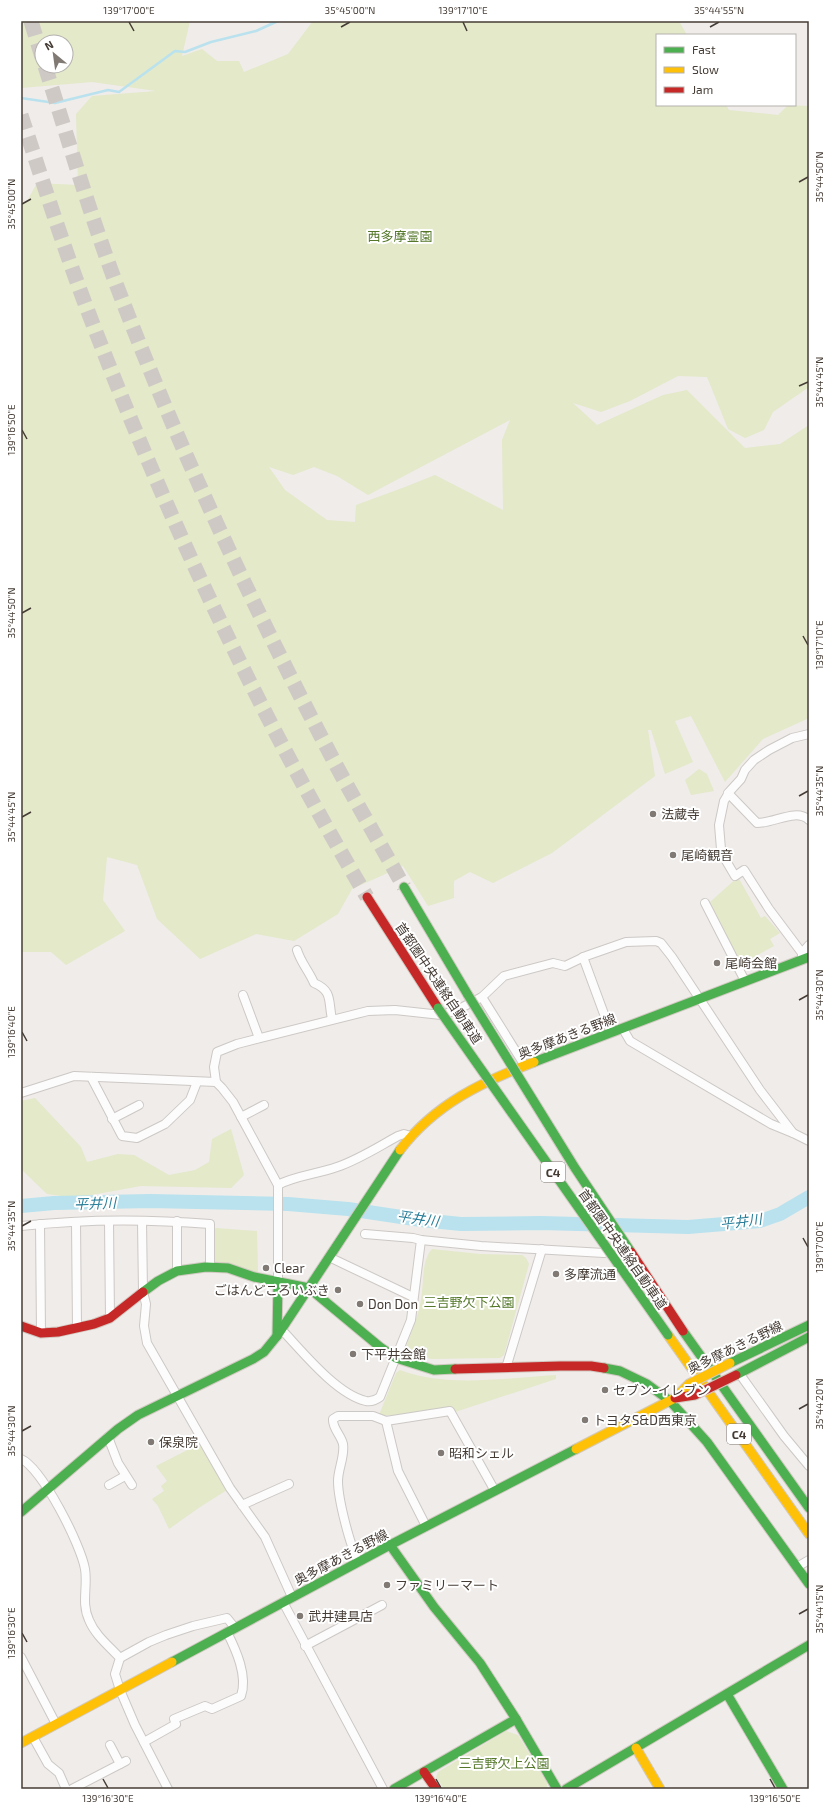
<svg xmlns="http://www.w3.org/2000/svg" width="830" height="1810" font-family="'Exo 2','Noto Sans JP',sans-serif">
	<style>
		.green { fill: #e3e9c9; fill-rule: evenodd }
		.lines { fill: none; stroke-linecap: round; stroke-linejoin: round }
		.stream { stroke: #b9e2ee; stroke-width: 2.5 }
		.river { stroke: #b9e2ee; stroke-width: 14 }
		.highway-tunnel { stroke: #cec9c5; stroke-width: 15; stroke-dasharray: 15 8; stroke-linecap: butt }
		.street-casing { stroke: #ccc8c5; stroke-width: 10 }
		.fast-casing { stroke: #d1c9c1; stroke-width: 11 }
		.slow-casing { stroke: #d1c9c1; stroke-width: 11 }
		.jam-casing { stroke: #d1c9c1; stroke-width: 11 }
		.street { stroke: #fdfcfc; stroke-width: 8 }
		.fast { stroke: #4caf50; stroke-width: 9 }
		.slow { stroke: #ffc107; stroke-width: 9 }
		.jam { stroke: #c62828; stroke-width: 9 }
		.fast-bridge-casing { stroke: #d1c9c1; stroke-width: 11; stroke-linecap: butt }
		.slow-bridge-casing { stroke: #d1c9c1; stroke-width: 11; stroke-linecap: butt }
		.jam-bridge-casing { stroke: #d1c9c1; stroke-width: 11; stroke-linecap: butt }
		.fast-bridge { stroke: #4caf50; stroke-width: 9 }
		.slow-bridge { stroke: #ffc107; stroke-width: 9 }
		.jam-bridge { stroke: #c62828; stroke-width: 9 }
		.ticks { fill: none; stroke: #453c35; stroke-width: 1.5 }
		.poi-dot { fill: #817a74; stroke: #fff; stroke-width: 1.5 }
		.labels { text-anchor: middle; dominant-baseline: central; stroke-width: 4; stroke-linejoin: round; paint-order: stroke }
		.shield { fill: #fff; stroke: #7d7672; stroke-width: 1 }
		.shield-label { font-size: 12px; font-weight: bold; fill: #453c35 }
		.park-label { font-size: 13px; fill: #547729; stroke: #fff }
		.poi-label { font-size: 13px; fill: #453c35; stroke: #fff; text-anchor: start }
		.street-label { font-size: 13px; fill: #453c35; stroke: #fff }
		.water-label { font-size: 14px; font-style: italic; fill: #2a7e99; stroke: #fff }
		.neatline { fill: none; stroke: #453c35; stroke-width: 1.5 }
		.ticks-label { font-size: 10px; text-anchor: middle; fill: #453c35 }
	</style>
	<rect width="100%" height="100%" fill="#f0ece9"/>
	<!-- green -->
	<g class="green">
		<path d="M 21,21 L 190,21 L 182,56 L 202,49 L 217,61 L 239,61 L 244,72 L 288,54 L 313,21 L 679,21 L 687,35 L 657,35 L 657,105 L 726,105 L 729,110 L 778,115 L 788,105 L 809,106 L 809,387 L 773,412 L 764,430 L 745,438 L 728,429 L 707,377 L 678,376 L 630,401 L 601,412 L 573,403 L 597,425 L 663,395 L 687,390 L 745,448 L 780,444 L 809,425 L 809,718 L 763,739 L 725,782 L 691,716 L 675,721 L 693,762 L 665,774 L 651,730 L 648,730 L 655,776 L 552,853 L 493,883 L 470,872 L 454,881 L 454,898 L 428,906 L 403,866 L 352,889 L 338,914 L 294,941 L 256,934 L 200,959 L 157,919 L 137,865 L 107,857 L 103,900 L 125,931 L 66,965 L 51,952 L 21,952 L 21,204 L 27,201 L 37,183 L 78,185 L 76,114 L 92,96 L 156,91 L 92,82 L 21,88 ZM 42,42 L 66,42 L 66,66 L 42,66 ZM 510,420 L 502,440 L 503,510 L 435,475 L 405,487 L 356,505 L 355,522 L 327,520 L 285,490 L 269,467 L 293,475 L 314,467 L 337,476 L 368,495 Z"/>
		<path d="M 699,769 L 707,774 L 714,791 L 691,795 L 685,780 Z"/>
		<path d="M 738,877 L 761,918 L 765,916 L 780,933 L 770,939 L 774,946 L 741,964 L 710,902 Z"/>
		<path d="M 35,1098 L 81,1147 L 87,1162 L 118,1154 L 134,1155 L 169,1175 L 195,1170 L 209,1162 L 212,1139 L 231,1129 L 244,1175 L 231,1188 L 141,1186 L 75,1198 L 47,1194 L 21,1169 L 21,1101 Z"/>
		<path d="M 216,1228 L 257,1231 L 258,1273 L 216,1263 L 213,1261 L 213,1230 Z"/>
		<path d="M 432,1249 L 480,1254 L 522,1255 L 526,1258 L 529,1264 L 504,1355 L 500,1358 L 431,1359 L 408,1352 L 406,1347 C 412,1331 418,1316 421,1300 C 424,1284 421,1261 432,1249 Z"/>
		<path d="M 400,1370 C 446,1388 507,1378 556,1375 L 556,1379 L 455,1412 L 452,1407 L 400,1416 L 379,1415 L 396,1373 Z"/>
		<path d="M 201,1443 L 227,1490 L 200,1507 L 169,1529 L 158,1506 L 152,1499 L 164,1491 L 161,1486 L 167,1481 L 156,1466 Z"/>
		<path d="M 506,1731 L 518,1735 L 547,1783 L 547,1789 L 444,1789 L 436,1777 L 438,1772 Z"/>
	</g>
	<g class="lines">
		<!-- stream -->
		<path class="stream" d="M 21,98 L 55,103 L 108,90 L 119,92 L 175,51 L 185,52 L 211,42 L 256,31 L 278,21"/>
		<!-- river -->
		<path class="river" d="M 21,1206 L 54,1203 L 150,1201 L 288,1204 L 348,1209 L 421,1220 L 461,1224 L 541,1223 L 688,1227 L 760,1221 L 780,1214 L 809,1197"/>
		<!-- highway-tunnel -->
		<g class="highway-tunnel">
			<path d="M 31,21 L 42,57"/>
			<path d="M 45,66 C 70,145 93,225 123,302 C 184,460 257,615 336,765 C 358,806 382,847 404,887"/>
			<path d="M 21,115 C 43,182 64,249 89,314 C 166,515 257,712 367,897"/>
		</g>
		<!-- street casing -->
		<g class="street-casing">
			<g id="street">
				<path d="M 728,793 L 757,823 C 775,823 796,808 809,820"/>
				<path d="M 705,903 L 745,981"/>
				<path d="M 297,950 C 301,963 309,971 314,983 C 333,991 328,1001 332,1019"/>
				<path d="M 802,953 L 769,909 L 744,870 L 735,876 L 722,854 L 721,849 L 719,825 L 724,801 L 730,791 L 741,779 L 745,770 L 754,760 L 769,750 L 792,738 L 809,734"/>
				<path d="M 583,957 L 611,1033"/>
				<path d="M 802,957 L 802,953 L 809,945"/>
				<path d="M 243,995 L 259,1038"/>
				<path d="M 482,997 L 525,1066"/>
				<path d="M 623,1029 L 630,1041 L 771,1124 L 793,1133 L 809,1141"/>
				<path d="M 91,1077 L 122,1136 L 137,1138 L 165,1124 L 190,1100 L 197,1082"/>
				<path d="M 216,1082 L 214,1067 L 217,1052 L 237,1044 L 368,1011 L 395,1010 L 441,1015 L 457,1010 L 482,997 L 504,976 L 553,963 L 565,966 L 586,956 L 626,942 L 656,941 L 661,943 L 672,957 L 760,1090 L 793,1133"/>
				<path d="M 21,1093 L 74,1076 L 216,1082 L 222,1088 L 233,1102 L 278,1185 L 278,1282"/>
				<path d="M 241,1117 L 264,1105"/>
				<path d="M 112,1119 L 139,1105"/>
				<path d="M 278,1185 C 294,1176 318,1174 337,1167 C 358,1160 378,1147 398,1136 L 404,1134 L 411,1136"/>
				<path d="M 109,1221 L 110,1318"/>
				<path d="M 142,1221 L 143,1292 L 146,1304 L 144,1326 L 147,1343 L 230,1488 L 265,1537 L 292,1597"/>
				<path d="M 177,1221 L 177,1271"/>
				<path d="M 76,1222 L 77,1328"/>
				<path d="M 40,1224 L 41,1333"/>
				<path d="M 21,1226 C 83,1219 148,1219 210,1224 L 210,1267"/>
				<path d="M 365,1234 L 413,1238 L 421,1240 L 481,1246 L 604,1253"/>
				<path d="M 329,1257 L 413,1297"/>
				<path d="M 281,1329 C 302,1351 336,1394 366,1401 C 371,1402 376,1400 380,1397 L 411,1320 L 421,1240"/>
				<path d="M 506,1368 L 542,1249"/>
				<path d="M 739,1373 L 784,1436 L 809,1466"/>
				<path d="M 386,1421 L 398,1471 L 426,1526"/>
				<path d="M 108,1437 L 118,1463 L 132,1485"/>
				<path d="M 21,1459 C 42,1468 81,1545 85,1569 C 88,1586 81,1603 89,1620 C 95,1635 109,1646 120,1658 L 115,1674 L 120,1690 L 135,1725 L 168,1789"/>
				<path d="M 109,1485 L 125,1476"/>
				<path d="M 242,1505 L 289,1484"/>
				<path d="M 359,1562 C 350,1547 338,1499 338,1481 C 338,1469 345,1456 343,1444 C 341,1435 332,1428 333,1419 L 338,1416 L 373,1416 L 386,1421 L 450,1411 L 495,1491"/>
				<path d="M 797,1567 L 809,1560"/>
				<path d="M 283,1602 L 383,1789"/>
				<path d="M 305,1646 L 382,1605"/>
				<path d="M 21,1657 L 56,1724"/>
				<path d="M 120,1658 L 149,1642 L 166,1635 L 193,1626 L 227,1618 L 235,1628"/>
				<path d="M 33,1737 L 48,1764 L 59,1773 L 66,1789"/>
				<path d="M 144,1742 L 176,1724 L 174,1719 L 205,1706 L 212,1709 L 241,1696 C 248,1676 236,1650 227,1632"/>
				<path d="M 110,1745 L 120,1764"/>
				<path d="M 72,1789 L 126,1761"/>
			</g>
		</g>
		<!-- fast casing -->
		<g class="fast-casing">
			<g id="fast">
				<path d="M 404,887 L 468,995"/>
				<path d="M 534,1062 L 809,957"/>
				<path d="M 143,1292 L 158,1281 L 177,1271 L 206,1267 L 228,1268 L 254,1277 L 309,1288 L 380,1347 L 396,1358 L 434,1370 L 455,1369"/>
				<path d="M 683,1331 L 809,1508"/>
				<path d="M 277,1336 L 278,1282"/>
				<path d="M 730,1363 L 809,1325"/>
				<path d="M 604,1368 L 620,1371 L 647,1384 L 670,1401 L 707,1442 L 809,1584"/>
				<path d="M 736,1375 L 809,1337"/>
				<path d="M 21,1512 L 118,1429 L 138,1415 L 253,1359 L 264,1352 L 277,1336 L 400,1150"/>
				<path d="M 390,1545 L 434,1607 L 480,1663 L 516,1719 L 557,1789"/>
				<path d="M 172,1662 L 390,1545 L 576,1449"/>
				<path d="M 727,1694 L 783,1789"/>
				<path d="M 394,1789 L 516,1719"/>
				<path d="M 566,1789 L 809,1645"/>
			</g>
		</g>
		<!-- slow casing -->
		<g class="slow-casing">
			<g id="slow">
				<path d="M 400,1150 C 435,1104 482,1082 534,1062"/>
				<path d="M 668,1335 L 809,1534"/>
				<path d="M 576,1449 L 675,1398"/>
				<path d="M 21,1743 L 172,1662"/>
				<path d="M 636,1748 L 660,1789"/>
			</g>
		</g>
		<!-- jam casing -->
		<g class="jam-casing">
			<g id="jam">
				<path d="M 367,897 L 438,1008"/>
				<path d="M 21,1326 L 41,1333 L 58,1332 L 94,1324 L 110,1318 L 143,1292"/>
				<path d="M 455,1369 L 560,1366 L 591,1366 L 604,1368"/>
				<path d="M 424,1772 L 436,1789"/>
			</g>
		</g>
		<!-- street -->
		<use href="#street" class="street"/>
		<!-- fast -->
		<use href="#fast" class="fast"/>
		<!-- slow -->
		<use href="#slow" class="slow"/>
		<!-- jam -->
		<use href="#jam" class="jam"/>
		<!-- fast-bridge casing -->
		<g class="fast-bridge-casing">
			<g id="fast-bridge">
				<path d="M 468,995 L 575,1168 L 631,1252"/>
				<path d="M 438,1008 L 668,1335"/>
			</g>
		</g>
		<!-- slow-bridge casing -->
		<g class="slow-bridge-casing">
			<path id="slow-bridge" d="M 675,1398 L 689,1384 L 730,1363"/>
		</g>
		<!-- jam-bridge casing -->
		<g class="jam-bridge-casing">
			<g id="jam-bridge">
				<path d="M 631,1252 L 683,1331"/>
				<path d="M 675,1398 L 695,1395 L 736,1375"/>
			</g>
		</g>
		<!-- fast-bridge -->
		<use href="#fast-bridge" class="fast-bridge"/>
		<!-- slow-bridge -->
		<use href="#slow-bridge" class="slow-bridge"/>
		<!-- jam-bridge -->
		<use href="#jam-bridge" class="jam-bridge"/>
	</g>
	<!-- ticks -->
	<path class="ticks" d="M 129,22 L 134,31M 463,22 L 467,31M 341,27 L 350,22M 710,27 L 719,22M 799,182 L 808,177M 22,204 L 31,199M 799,386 L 808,382M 22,430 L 27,439M 22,613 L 31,608M 803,636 L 808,645M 799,796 L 808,791M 22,817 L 31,812M 799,1000 L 808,995M 22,1032 L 27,1041M 22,1226 L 31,1221M 803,1238 L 808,1247M 799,1409 L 808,1404M 22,1431 L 31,1426M 799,1614 L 808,1609M 22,1633 L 27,1642M 103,1779 L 108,1788M 436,1779 L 441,1788M 770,1779 L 775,1788"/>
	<!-- markers -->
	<g class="poi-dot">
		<circle cx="653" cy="814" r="4"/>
		<circle cx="673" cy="855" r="4"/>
		<circle cx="717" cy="963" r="4"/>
		<circle cx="266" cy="1268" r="4"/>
		<circle cx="556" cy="1274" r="4"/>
		<circle cx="338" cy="1290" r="4"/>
		<circle cx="360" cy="1304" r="4"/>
		<circle cx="353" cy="1354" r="4"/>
		<circle cx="605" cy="1390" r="4"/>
		<circle cx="585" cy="1420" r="4"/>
		<circle cx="151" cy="1442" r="4"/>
		<circle cx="441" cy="1453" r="4"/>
		<circle cx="387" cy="1585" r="4"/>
		<circle cx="300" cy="1616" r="4"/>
	</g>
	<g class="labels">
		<!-- shield labels -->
		<g class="shield">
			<rect x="541" y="1162" width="24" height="20" rx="3"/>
			<rect x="727" y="1424" width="24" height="20" rx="3"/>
		</g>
		<g class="shield-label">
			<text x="553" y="1172">C4</text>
			<text x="739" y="1434">C4</text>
		</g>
		<!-- park labels -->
		<g class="park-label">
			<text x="400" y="236">西多摩霊園</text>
			<text x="469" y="1302">三吉野欠下公園</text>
			<text x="504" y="1763">三吉野欠上公園</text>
		</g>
		<!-- poi labels -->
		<g class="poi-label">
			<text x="661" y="814">法蔵寺</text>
			<text x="681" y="855">尾崎観音</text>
			<text x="725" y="963">尾崎会館</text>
			<text x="274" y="1268">Clear</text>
			<text x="564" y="1274">多摩流通</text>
			<text x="330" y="1290" text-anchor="end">ごはんどころいぶき</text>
			<text x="368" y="1304">Don Don</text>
			<text x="361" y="1354">下平井会館</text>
			<text x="613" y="1390">セブン-イレブン</text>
			<text x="593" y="1420">トヨタS&amp;D西東京</text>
			<text x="159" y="1442">保泉院</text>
			<text x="449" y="1453">昭和シェル</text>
			<text x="395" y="1585">ファミリーマート</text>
			<text x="308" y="1616">武井建具店</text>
		</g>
		<!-- street labels -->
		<g class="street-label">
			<text transform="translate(439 983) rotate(56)">首都圏中央連絡自動車道</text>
			<text transform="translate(567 1036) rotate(-21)">奥多摩あきる野線</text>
			<text transform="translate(623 1249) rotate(55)">首都圏中央連絡自動車道</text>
			<text transform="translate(735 1347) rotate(-26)">奥多摩あきる野線</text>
			<text transform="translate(341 1557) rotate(-28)">奥多摩あきる野線</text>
		</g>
		<!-- water labels -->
		<g class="water-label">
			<text transform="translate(95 1203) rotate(-2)">平井川</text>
			<text transform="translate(418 1218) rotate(8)">平井川</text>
			<text transform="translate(741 1221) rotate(-7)">平井川</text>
		</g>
	</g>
	<!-- border -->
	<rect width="830" height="1810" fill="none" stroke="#ffffff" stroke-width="44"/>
	<!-- legend -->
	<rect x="656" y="34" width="140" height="72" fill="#ffffff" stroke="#b5b1ae"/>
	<rect x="664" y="47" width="20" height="6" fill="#4caf50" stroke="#b5b1ae"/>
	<text x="692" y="54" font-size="12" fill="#453c35">Fast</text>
	<rect x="664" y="67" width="20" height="6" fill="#ffc107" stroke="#b5b1ae"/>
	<text x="692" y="74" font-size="12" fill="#453c35">Slow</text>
	<rect x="664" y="87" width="20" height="6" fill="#c62828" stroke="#b5b1ae"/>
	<text x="692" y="94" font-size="12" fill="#453c35">Jam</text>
	<!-- north arrow -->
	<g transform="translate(54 54) rotate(331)"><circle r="19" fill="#ffffff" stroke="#b5b1ae"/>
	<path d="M0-3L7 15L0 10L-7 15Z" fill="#817a74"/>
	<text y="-6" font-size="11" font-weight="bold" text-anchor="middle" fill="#453c35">N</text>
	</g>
	<rect x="22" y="22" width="786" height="1766" class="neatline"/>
	<g class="ticks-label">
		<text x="129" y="14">139°17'00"E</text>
		<text x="350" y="14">35°45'00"N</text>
		<text x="463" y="14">139°17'10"E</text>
		<text x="719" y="14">35°44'55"N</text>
		<text transform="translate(819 177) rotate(-90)" y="4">35°44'50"N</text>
		<text transform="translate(11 204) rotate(-90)" y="4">35°45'00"N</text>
		<text transform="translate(819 382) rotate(-90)" y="4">35°44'45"N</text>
		<text transform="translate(11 430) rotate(-90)" y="4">139°16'50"E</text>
		<text transform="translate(11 613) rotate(-90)" y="4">35°44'50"N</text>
		<text transform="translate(819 645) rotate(-90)" y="4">139°17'10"E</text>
		<text transform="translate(819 791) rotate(-90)" y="4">35°44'35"N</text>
		<text transform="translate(11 817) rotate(-90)" y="4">35°44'45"N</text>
		<text transform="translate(819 995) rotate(-90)" y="4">35°44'30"N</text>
		<text transform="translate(11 1032) rotate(-90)" y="4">139°16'40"E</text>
		<text transform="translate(11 1226) rotate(-90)" y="4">35°44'35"N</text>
		<text transform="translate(819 1247) rotate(-90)" y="4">139°17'00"E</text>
		<text transform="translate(819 1404) rotate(-90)" y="4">35°44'20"N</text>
		<text transform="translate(11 1431) rotate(-90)" y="4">35°44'30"N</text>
		<text transform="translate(819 1609) rotate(-90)" y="4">35°44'15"N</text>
		<text transform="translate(11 1633) rotate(-90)" y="4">139°16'30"E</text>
		<text x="108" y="1802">139°16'30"E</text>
		<text x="441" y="1802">139°16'40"E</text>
		<text x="775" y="1802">139°16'50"E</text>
	</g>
</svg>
